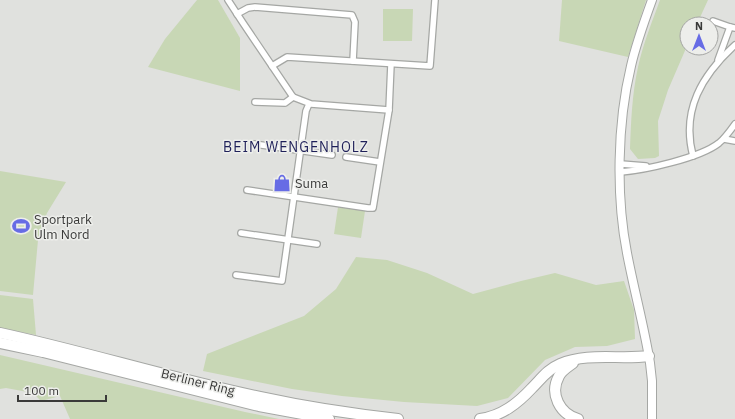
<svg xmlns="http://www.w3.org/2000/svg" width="735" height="419" font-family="'IBM Plex Sans',sans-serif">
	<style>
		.green { fill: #c8d7b5 }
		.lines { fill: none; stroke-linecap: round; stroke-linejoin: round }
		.street-casing { stroke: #a5a7a4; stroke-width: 8 }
		.secondary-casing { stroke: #a5a7a4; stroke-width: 10 }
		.highway-casing { stroke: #a5a7a4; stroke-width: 12 }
		.street { stroke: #fff; stroke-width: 5.5 }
		.secondary { stroke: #fff; stroke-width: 8 }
		.highway { stroke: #fff; stroke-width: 10 }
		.labels { text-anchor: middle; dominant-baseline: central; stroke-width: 3; stroke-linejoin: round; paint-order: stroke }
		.poi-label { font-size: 13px; fill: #3a3a39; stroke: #edeeeb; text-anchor: start }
		.street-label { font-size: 13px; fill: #3a3a39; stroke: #edeeeb }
		.neighbourhood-label { font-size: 14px; letter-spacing: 1px; fill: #1f2059; stroke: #edeeeb }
	</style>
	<rect width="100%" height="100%" fill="#e0e1de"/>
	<!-- green -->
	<g class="green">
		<path d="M 197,0 L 218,0 L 240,38 L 240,91 L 148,67 L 165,39 Z"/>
		<path d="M 562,0 L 646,0 L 628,57 L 559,41 Z"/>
		<path d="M 660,0 L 708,0 L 697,24 L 687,24 L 687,46 L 668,90 L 658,121 L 659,156 L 655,158 L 638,159 L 630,149 C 631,122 632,94 638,67 C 643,44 652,22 660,0 Z"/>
		<path d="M 383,9 L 413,9 L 412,41 L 383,41 Z"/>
		<path d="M 0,171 L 66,182 L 47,213 L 38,240 L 33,295 L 0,291 Z"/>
		<path d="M 338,207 L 365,211 L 361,238 L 334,234 Z"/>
		<path d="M 356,257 L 387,260 L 427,273 L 473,294 L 521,281 L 555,273 L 596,285 L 624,281 L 634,310 L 635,339 L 607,346 L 575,347 L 545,360 L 508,398 L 477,406 L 404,402 L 342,396 L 292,389 L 203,371 L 207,354 L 304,316 L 336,289 Z"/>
		<path d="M 0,295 L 33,299 L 36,335 L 0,328 Z"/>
		<path d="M 0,355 L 245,412 L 279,419 L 70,419 L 60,396 L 41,401 L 33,393 L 6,388 L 0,389 Z"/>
	</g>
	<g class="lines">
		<!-- street casing -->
		<g class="street-casing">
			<g id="street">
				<path d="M 228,0 L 243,23 L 293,97 L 311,104 L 389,110"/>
				<path d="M 237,14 L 248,8 L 255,7 L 352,15 L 355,22 L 353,61"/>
				<path d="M 713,21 L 730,27"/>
				<path d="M 718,60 L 730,27 L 735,28"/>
				<path d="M 272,66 L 287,57 L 430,66 L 435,0"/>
				<path d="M 255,102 L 285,103 L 293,97"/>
				<path d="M 724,139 L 735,141"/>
				<path d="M 254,144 L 332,155"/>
				<path d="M 693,156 C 681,110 702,75 735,45"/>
				<path d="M 346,157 L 380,162"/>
				<path d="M 621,164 L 646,166"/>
				<path d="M 621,172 C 645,170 700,158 719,143 C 725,138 730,131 735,124"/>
				<path d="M 247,190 L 368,208 L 373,208 L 389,110 L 391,64"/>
				<path d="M 241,233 L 317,244"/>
				<path d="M 236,275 L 282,281 L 306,111 L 309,104"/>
			</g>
		</g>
		<!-- secondary casing -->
		<g class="secondary-casing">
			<path id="secondary" d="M 652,419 L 652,381 L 650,363 C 644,326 634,290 627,253 C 616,196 617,124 631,66 C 636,44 644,22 652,0"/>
		</g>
		<!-- highway casing -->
		<g class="highway-casing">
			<g id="highway">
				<path d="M 0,333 C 87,352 173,379 260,397 C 306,407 352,414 398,419"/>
				<path d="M 0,343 L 43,352 L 259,406 L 329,419"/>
				<path d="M 573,363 C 568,367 562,370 559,376 C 549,394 560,414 578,419"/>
				<path d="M 480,419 C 502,416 518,403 532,388 C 541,379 548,369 560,364 C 588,352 620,360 649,356"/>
			</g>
		</g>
		<!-- street -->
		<use href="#street" class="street"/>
		<!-- secondary -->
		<use href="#secondary" class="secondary"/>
		<!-- highway -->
		<use href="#highway" class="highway"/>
	</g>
	<!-- icons -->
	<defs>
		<g id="shop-bare" transform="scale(1.38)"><path d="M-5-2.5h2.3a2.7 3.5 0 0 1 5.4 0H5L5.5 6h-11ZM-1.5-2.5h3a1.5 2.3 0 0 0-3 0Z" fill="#676ce5" stroke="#edeeeb" stroke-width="2.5" paint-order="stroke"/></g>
		<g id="stadium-bare" transform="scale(1.38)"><path d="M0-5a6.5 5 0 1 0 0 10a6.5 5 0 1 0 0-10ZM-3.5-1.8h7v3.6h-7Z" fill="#676ce5" stroke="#edeeeb" stroke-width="2.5" paint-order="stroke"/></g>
	</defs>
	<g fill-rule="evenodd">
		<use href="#shop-bare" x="282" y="183"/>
		<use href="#stadium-bare" x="21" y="226"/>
	</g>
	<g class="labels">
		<!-- poi labels -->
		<g class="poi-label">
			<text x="295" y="183">Suma</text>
			<text x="34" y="219">Sportpark<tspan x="34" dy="15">Ulm Nord</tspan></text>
		</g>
		<!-- street labels -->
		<g class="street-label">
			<text transform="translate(198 382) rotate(14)">Berliner Ring</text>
		</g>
		<!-- neighbourhood labels -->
		<g class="neighbourhood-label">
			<text x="296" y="147">BEIM WENGENHOLZ</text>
		</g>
	</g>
	<!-- north arrow -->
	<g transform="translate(699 36)"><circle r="19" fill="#edeeeb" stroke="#a5a6a4"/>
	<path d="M0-3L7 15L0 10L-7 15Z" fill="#676ce5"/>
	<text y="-6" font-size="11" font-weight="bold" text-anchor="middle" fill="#3a3a39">N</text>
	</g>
	<!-- scale -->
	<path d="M18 395v6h88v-6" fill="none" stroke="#3a3a39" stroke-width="2"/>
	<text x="24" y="395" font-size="12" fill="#3a3a39" stroke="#edeeeb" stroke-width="3" paint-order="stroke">100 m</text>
</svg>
